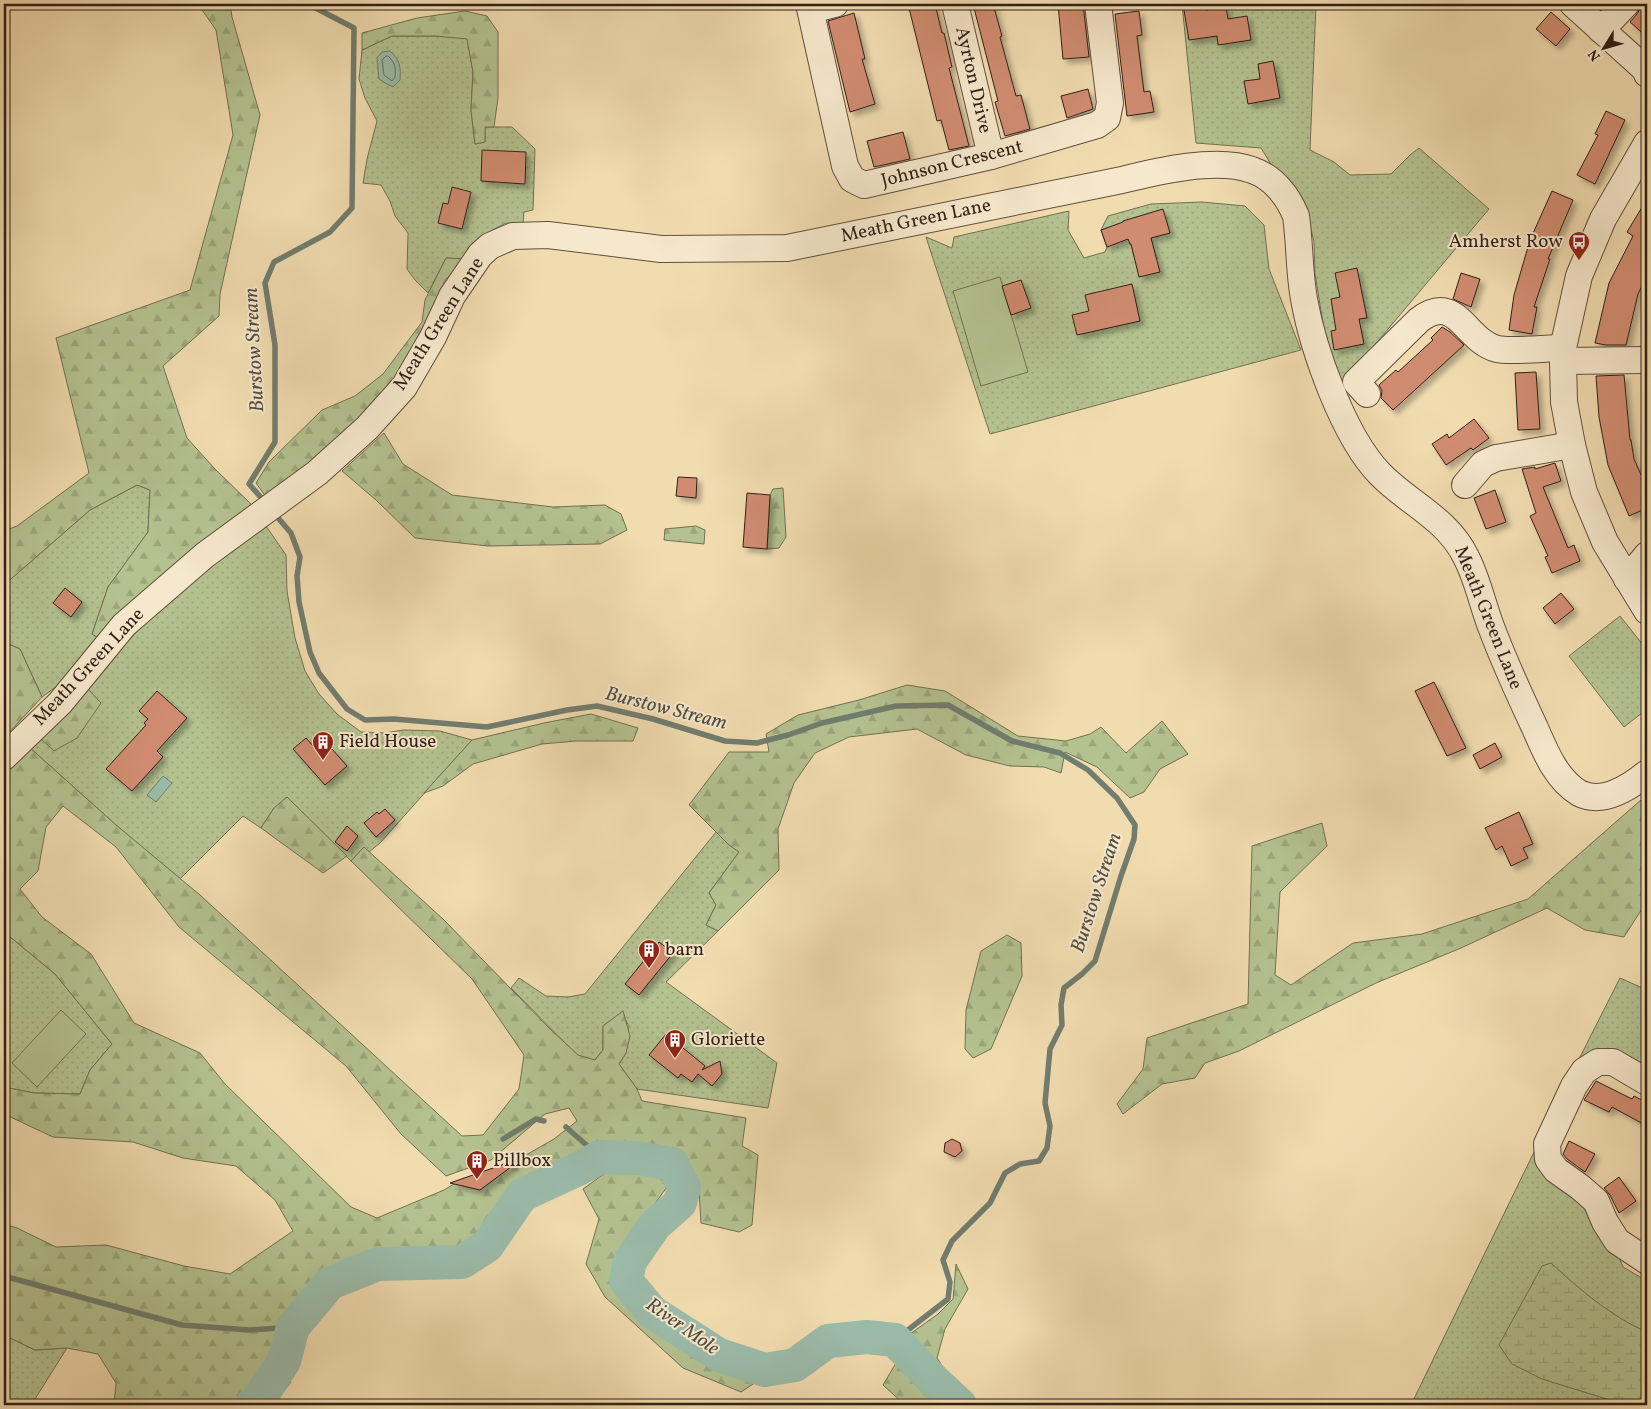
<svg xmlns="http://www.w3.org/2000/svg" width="1651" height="1409" font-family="Vollkorn,serif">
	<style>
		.green { fill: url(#green-dots); stroke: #737053 }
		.forest { fill: url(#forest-firs); stroke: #737053; fill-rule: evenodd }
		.wetland { fill: url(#wetland-marsh); stroke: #737053 }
		.pitch { fill: #b4c290; stroke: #737053 }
		.water { fill: #9bbcaa; stroke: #717d6f }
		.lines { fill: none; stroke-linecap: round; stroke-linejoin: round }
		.shore { stroke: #666e60; stroke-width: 1 }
		.stream { stroke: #717d6f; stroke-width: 5.5 }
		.river { stroke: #9bbcaa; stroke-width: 34 }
		.building { fill: #d08c71; stroke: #321f16; filter: url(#shadow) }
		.minor-casing { stroke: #624e3c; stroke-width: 28 }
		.minor { stroke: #f6e8cc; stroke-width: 26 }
		.labels { text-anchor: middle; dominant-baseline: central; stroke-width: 4; stroke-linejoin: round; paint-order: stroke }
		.street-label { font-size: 19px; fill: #321f16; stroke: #f6e8cc }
		.poi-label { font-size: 19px; fill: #321f16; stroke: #f6e8cc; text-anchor: start }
		.water-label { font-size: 20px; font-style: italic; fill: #524e42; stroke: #f6e8cc }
	</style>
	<defs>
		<pattern id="green-dots" width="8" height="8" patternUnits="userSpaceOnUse" patternTransform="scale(1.25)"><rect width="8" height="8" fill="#b4c290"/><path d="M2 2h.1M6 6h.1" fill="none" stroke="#9ba67b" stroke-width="1.8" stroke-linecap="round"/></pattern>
		<pattern id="forest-firs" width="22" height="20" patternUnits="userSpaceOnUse" patternTransform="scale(1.25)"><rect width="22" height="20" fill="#b4c290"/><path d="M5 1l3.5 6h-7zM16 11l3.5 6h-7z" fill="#9ba67b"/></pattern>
		<pattern id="wetland-marsh" width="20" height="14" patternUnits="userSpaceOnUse" patternTransform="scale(1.25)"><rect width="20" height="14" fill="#b4c290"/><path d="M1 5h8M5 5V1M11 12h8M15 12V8" fill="none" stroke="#9ba67b"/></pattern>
		<filter id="shadow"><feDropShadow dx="4.5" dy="4.5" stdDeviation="2.5" flood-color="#0004"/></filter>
	</defs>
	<rect width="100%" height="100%" fill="#f1dcb0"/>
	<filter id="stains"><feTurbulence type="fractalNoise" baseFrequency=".004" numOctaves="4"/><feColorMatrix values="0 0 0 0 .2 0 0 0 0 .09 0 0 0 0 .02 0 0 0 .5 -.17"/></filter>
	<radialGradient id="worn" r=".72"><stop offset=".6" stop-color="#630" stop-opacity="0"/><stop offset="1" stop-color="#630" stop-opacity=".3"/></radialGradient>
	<!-- green -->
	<g class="green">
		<path d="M 1182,4 L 1316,4 L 1310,150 L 1334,162 L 1350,175 L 1391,174 L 1410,155 L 1419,148 L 1489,209 L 1341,385 L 1326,341 L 1315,274 L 1314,241 L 1305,209 L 1280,179 L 1261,148 L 1196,143 Z"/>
		<path d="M 392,36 L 436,36 L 467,38 L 473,72 L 471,110 L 475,144 L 485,142 L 485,127 L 512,127 L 535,149 L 533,210 L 524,212 L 523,224 L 506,223 L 487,233 L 464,259 L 446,258 L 428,293 L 415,280 L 407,269 L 408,233 L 395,216 L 390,201 L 381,185 L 363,183 L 367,159 L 377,121 L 365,98 L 359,79 L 362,50 Z"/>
		<path d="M 1202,202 L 1245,206 L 1264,225 L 1269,269 L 1301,350 L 990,434 L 926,237 L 952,248 L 954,237 L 1069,211 L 1068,230 L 1084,258 L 1105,252 L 1107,247 L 1101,230 L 1108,216 L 1151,204 Z"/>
		<path d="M 137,485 L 150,490 L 148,532 L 108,587 L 92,634 L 98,638 L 57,686 L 42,697 L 20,649 L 4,642 L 4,585 L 90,510 Z"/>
		<path d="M 266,526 L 286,555 L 287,591 L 295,638 L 305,671 L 319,694 L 337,714 L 361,732 L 385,733 L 403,730 L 440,731 L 472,740 L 380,843 L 369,852 L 364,847 L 351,861 L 287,797 L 274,808 L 261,828 L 243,816 L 180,879 L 116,825 L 29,747 L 86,687 L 94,683 L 128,641 L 143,625 L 229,550 Z"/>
		<path d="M 1620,616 L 1647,650 L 1647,709 L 1624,727 L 1569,656 Z"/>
		<path d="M 716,832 L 739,852 L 709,893 L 716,905 L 706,925 L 718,931 L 666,982 L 777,1063 L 768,1108 L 637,1089 L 619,1064 L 626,1053 L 629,1026 L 625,1019 L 623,1011 L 603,1026 L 603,1050 L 595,1060 L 578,1056 L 511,988 L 519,978 L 546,996 L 568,997 L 585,994 Z"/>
		<path d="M 4,929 L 9,936 L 55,974 L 112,1044 L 90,1070 L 80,1094 L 34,1093 L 4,1087 Z"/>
		<path d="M 1620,978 L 1647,990 L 1647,1071 L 1577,1063 Z"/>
		<path d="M 1535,1150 L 1586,1204 L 1618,1255 L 1623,1267 L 1647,1281 L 1647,1405 L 1411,1405 Z"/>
		<path d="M 4,1335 L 35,1350 L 67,1348 L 35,1399 L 12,1405 L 4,1405 Z"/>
	</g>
	<!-- forest -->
	<g class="forest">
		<path d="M 198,4 L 230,4 L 232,17 L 260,115 L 220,294 L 219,316 L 163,366 L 187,438 L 215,469 L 255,508 L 98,638 L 92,634 L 108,587 L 148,532 L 150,490 L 137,485 L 90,510 L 4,585 L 4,531 L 17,526 L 89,473 L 56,338 L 190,290 L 233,135 L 216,30 Z"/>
		<path d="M 465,11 L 487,16 L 498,32 L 498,98 L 494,127 L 485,127 L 485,142 L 475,144 L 471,110 L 473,72 L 467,39 L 435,36 L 392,36 L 362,50 L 362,33 L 417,18 Z"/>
		<path d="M 446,258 L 464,259 L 405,366 L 361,421 L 269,501 L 256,483 L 269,462 L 322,410 L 355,396 L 383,374 L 422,322 L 425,300 Z"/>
		<path d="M 384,433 L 403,464 L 452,495 L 553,507 L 605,505 L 621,514 L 627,530 L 600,544 L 488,546 L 415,538 L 376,500 L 342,471 Z"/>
		<path d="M 783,488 L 786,537 L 779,548 L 767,549 L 770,495 L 773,489 Z"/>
		<path d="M 696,526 L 705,530 L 704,544 L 664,540 L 665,529 Z"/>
		<path d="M 4,642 L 20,649 L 42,697 L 4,738 Z"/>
		<path d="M 907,685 L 945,691 L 1018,736 L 1066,741 L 1090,734 L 1101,727 L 1126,753 L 1162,721 L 1188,754 L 1160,769 L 1144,792 L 1130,798 L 1097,767 L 1065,752 L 1061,773 L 1044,767 L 1010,766 L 966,755 L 917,729 L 849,737 L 815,753 L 794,783 L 778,829 L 779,870 L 718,931 L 706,925 L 716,905 L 709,893 L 739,852 L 729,845 L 689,805 L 729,752 L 769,752 L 766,734 L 798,715 L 859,700 Z"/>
		<path d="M 86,687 L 101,703 L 77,738 L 54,751 L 39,737 Z"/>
		<path d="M 591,714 L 638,728 L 633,741 L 576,741 L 542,744 L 473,764 L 443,786 L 424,793 L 472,740 L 544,723 Z"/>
		<path d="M 29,747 L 116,825 L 200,895 L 462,1136 L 483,1135 L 519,1089 L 524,1055 L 472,979 L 351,861 L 364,847 L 444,920 L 549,1028 L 578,1055 L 595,1060 L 603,1050 L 603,1026 L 623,1011 L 630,1036 L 626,1053 L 619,1064 L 637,1089 L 642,1101 L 746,1118 L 742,1146 L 758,1155 L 752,1225 L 739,1232 L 701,1223 L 699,1190 L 683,1164 L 660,1156 L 600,1150 L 563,1171 L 519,1187 L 503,1207 L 490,1234 L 471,1248 L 444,1255 L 375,1257 L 326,1277 L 289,1321 L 281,1348 L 272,1368 L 291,1382 L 273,1405 L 114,1405 L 116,1383 L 98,1354 L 67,1348 L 35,1350 L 4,1335 L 4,1224 L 17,1228 L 56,1247 L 106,1245 L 184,1266 L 230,1274 L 293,1231 L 275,1200 L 236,1166 L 183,1158 L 133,1142 L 53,1137 L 4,1114 L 4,1087 L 34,1093 L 80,1094 L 90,1070 L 112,1044 L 55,974 L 9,936 L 4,929 L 4,769 ZM 63,806 L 116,847 L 179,927 L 346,1066 L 401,1134 L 446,1176 L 491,1160 L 545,1114 L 569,1108 L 577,1121 L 554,1139 L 505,1167 L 488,1170 L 491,1181 L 466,1187 L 464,1178 L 444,1190 L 377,1218 L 351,1207 L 225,1084 L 200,1053 L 134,1023 L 91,954 L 42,917 L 20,889 L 38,871 L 46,827 Z"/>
		<path d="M 287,797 L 347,856 L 323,873 L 261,828 L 274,808 Z"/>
		<path d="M 1642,799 L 1647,803 L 1647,901 L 1624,937 L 1585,930 L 1547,908 L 1461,948 L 1376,983 L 1239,1051 L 1205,1063 L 1195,1078 L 1162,1084 L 1123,1114 L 1117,1104 L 1143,1069 L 1147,1038 L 1248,1004 L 1252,846 L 1322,823 L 1327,846 L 1280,892 L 1275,975 L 1291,985 L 1353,943 L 1422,934 L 1528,899 Z"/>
		<path d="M 1007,935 L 1021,943 L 1022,976 L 991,1049 L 973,1058 L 965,1049 L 966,1010 L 981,951 Z"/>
		<path d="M 608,1171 L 655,1172 L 667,1187 L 637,1228 L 611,1275 L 620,1296 L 667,1335 L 756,1382 L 741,1392 L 683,1368 L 605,1297 L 586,1264 L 599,1219 L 583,1189 Z"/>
		<path d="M 956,1264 L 968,1289 L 945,1329 L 937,1358 L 951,1379 L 972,1402 L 940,1381 L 926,1395 L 936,1405 L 905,1405 L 883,1385 L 896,1363 L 893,1346 L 938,1314 L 953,1299 Z"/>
	</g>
	<!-- wetland -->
	<path class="wetland" d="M 1551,1263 C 1578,1288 1613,1318 1647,1332 L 1647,1405 L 1626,1405 L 1542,1379 L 1512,1364 L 1499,1345 L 1542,1266 Z"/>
	<!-- pitch -->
	<g class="pitch">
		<path d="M 1000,277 L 1028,372 L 981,386 L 953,291 Z"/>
		<path d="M 61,1010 L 86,1034 L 37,1087 L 12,1063 Z"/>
	</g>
	<!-- water -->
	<g class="water">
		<path d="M 390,51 C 400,60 401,67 400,80 L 393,87 L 387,84 L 379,79 L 377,58 L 382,52 Z"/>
		<path d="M 163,776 L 172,783 L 156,802 L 147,795 Z"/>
	</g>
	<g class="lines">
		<!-- shore -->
		<path class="shore" d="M 388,56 C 395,62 396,68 395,77 L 392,81 L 384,75 L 382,60 L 385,57 Z"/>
		<!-- stream -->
		<g class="stream">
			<path d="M 266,503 L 249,484 L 275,442 L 275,345 L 265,283 L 274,262 L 330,232 L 352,208 L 354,28 L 308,4"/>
			<path d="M 273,512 L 291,533 L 300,557 L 297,576 L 299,602 L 310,652 L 319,673 L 347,709 L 365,720 L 394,719 L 487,727 L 567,710 L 597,706 L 653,719 L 725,741 L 757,743 L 788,735 L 822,723 L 896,706 L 948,705 L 1012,741 L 1060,753 L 1088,770 L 1117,798 L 1135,825 L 1134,839 L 1121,876 L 1095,961 L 1082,974 L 1064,988 L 1061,1005 L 1062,1025 L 1050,1049 L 1045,1103 L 1050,1126 L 1047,1148 L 1039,1161 L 1020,1164 L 1005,1173 L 990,1203 L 952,1241 L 943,1260 L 950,1282 L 948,1299 L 895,1340"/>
			<path d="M 566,1127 L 600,1157"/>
			<path d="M 503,1139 L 536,1119 L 544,1121"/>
			<path d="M 4,1276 L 182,1325 L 249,1330 L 293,1327"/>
		</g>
		<!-- river -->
		<path class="river" d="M 252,1405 L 264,1392 L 284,1361 L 293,1327 L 330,1283 L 378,1264 L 462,1262 L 487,1246 L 522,1195 L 580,1168 L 600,1157 L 638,1158 L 672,1164 L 684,1187 L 680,1203 L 655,1225 L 630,1261 L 626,1281 L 652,1312 L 719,1355 L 765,1370 L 795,1365 L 828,1341 L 867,1337 L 895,1340 L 932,1379 L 960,1405"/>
	</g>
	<!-- building -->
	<g class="building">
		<path d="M 908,4 L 935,4 L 942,33 L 944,33 L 952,67 L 949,68 L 969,146 L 949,150 L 941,120 L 937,121 Z"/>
		<path d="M 973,4 L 993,4 L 1002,36 L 1000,37 L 1016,96 L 1021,95 L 1030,129 L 1005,136 L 995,102 L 998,101 Z"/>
		<path d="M 1058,4 L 1083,4 L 1089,57 L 1063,59 Z"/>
		<path d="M 1183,4 L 1205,4 L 1206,10 L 1226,7 L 1228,19 L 1247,16 L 1251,40 L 1218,45 L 1217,36 L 1189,40 Z"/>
		<path d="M 1643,4 L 1647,4 L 1647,37 L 1630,22 L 1637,14 Z"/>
		<path d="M 1139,11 L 1142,35 L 1137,36 L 1144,92 L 1150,91 L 1154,112 L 1127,116 L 1115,14 Z"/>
		<path d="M 1551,12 L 1570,29 L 1556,46 L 1536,29 Z"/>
		<path d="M 854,13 L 865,59 L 862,59 L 875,104 L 850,112 L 828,21 Z"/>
		<path d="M 1273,61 L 1280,98 L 1248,104 L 1244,81 L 1260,79 L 1258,64 Z"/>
		<path d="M 1088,89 L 1093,109 L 1067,118 L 1061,96 Z"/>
		<path d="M 1606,111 L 1625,120 L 1595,184 L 1577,175 L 1598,135 L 1595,134 Z"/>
		<path d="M 903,132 L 910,159 L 874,167 L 867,141 Z"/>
		<path d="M 482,150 L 526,152 L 525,184 L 481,181 Z"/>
		<path d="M 452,187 L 471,192 L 462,229 L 438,223 L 443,203 L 448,204 Z"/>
		<path d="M 1552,191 L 1573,200 L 1548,259 L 1550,259 L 1534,307 L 1537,307 L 1532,334 L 1509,330 L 1514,295 L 1530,240 Z"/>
		<path d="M 1647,199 L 1647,276 L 1638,294 L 1626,345 L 1606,345 L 1595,343 L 1609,283 L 1633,236 L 1627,232 Z"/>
		<path d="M 1163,209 L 1170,233 L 1151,238 L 1160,272 L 1139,277 L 1131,244 L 1130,244 L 1128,239 L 1107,247 L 1101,230 L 1123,222 L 1123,221 Z"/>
		<path d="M 1357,268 L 1367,318 L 1359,319 L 1364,344 L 1334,350 L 1331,331 L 1336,330 L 1331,299 L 1340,297 L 1335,273 Z"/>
		<path d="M 1461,273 L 1480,279 L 1471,307 L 1453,299 Z"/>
		<path d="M 1021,280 L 1031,308 L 1011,315 L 1002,286 Z"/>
		<path d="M 1132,284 L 1140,321 L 1077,335 L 1072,315 L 1089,311 L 1085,295 Z"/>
		<path d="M 1442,327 L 1450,332 L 1464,345 L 1393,410 L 1381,398 L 1382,391 L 1379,385 L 1396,370 L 1398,372 L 1433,340 L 1431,338 Z"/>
		<path d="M 1536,372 L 1540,429 L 1518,430 L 1515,373 Z"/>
		<path d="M 1624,375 L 1630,440 L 1631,440 L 1634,459 L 1647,488 L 1647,508 L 1629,516 L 1608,465 L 1599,417 L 1596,376 Z"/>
		<path d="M 1474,419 L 1489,438 L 1473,450 L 1471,448 L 1446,465 L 1432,444 L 1447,434 L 1449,438 Z"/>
		<path d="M 1555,463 L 1561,481 L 1543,487 L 1568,548 L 1574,545 L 1580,561 L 1552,573 L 1545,557 L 1548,556 L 1530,516 L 1536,513 L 1522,469 L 1535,467 L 1535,469 Z"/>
		<path d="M 678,477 L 697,478 L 696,498 L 676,496 Z"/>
		<path d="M 1495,490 L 1506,522 L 1486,529 L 1474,498 Z"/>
		<path d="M 747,493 L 770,495 L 767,549 L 743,547 Z"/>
		<path d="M 65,588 L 82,602 L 71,617 L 53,603 Z"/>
		<path d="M 1561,593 L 1574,609 L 1555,624 L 1543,608 Z"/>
		<path d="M 1434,682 L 1466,748 L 1447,756 L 1415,691 Z"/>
		<path d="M 157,691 L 187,718 L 157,751 L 163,757 L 132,791 L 106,769 L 146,725 L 144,723 L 148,719 L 139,711 Z"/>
		<path d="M 306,738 L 323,757 L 332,749 L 347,766 L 325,785 L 293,749 Z"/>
		<path d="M 1495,743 L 1502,757 L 1480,769 L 1473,755 Z"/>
		<path d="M 385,809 L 395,820 L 376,837 L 364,823 L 377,812 L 379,814 Z"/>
		<path d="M 1519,812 L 1533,844 L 1523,848 L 1528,858 L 1511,866 L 1502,846 L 1496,850 L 1485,828 Z"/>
		<path d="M 347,826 L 358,836 L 347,851 L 335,842 Z"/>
		<path d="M 659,942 L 673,953 L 639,995 L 625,984 Z"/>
		<path d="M 666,1034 L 705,1066 L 702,1070 L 720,1061 L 722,1074 L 712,1086 L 698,1074 L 692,1082 L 681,1074 L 678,1078 L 649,1055 Z"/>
		<path d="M 1596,1081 L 1632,1099 L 1634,1096 L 1647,1103 L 1647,1126 L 1612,1107 L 1609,1112 L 1584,1100 Z"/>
		<path d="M 952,1139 L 960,1143 L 962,1151 L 955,1157 L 944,1152 L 945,1143 Z"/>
		<path d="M 1569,1141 L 1595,1154 L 1585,1172 L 1567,1159 L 1563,1154 Z"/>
		<path d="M 513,1161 L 515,1164 L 480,1190 L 450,1183 Z"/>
		<path d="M 1619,1177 L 1636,1201 L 1619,1213 L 1610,1195 L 1604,1188 Z"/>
	</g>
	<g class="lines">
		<!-- minor casing -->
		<g class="minor-casing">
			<g id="minor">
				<path d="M 809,4 L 845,166 L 852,179 L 864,185 L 991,156 L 1097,125 L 1107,118 L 1110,103 L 1098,4"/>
				<path d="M 955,4 L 991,156"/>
				<path d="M 1573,4 L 1645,69 L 1647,74"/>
				<path d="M 811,10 L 835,4"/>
				<path d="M 1601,30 L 1626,4"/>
				<path d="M 1647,143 L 1603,219 L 1579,276 L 1563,348 L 1563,361 L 1564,402 L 1572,445 L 1584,492 L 1605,542 L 1647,611"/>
				<path d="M 1563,361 L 1647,360"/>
				<path d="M 1367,394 L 1356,382 L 1419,320 C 1457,291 1465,341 1497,349 C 1511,352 1547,348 1563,348"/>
				<path d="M 1465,485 L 1483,464 L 1496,458 L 1572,445"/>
				<path d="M 1627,579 L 1647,555"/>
				<path d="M 4,757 L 60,703 L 124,625 L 205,555 L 317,473 L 367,428 L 404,387 L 433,337 L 452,296 L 480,255 L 490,246 L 513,236 L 548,235 L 661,249 L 787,248 L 1122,180 C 1158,171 1217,157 1252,170 C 1273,177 1288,196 1296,216 C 1300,244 1299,272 1304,299 C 1313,350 1344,437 1380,474 C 1408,503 1448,519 1466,557 C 1477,578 1482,602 1490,624 C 1503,659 1519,694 1535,728 C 1545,751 1556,779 1579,793 C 1602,805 1630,787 1647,773"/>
				<path d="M 1647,1082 L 1613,1062 L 1598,1062 L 1584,1071 L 1574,1086 L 1547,1144 L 1548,1159 L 1556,1170 L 1580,1187 L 1596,1201 L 1605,1222 L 1617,1241 L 1647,1261"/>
			</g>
		</g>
		<!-- minor -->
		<use href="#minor" class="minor"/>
	</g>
	<!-- icons -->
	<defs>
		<g id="bus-pin" transform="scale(1.125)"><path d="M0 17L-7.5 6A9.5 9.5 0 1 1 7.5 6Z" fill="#8f2418" stroke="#f6e8cc"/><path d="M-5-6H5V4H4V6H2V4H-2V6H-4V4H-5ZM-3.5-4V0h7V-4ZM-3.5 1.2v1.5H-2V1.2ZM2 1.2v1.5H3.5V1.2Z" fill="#fff"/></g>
		<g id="building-pin" transform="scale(1.125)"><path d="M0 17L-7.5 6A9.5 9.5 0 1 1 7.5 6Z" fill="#8f2418" stroke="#f6e8cc"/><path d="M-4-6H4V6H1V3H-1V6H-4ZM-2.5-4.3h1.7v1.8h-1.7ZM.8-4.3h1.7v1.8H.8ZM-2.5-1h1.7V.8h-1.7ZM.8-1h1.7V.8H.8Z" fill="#fff"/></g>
	</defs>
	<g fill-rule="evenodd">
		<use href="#bus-pin" x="1579" y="242"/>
		<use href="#building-pin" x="323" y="742"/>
		<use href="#building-pin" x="649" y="950"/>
		<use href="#building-pin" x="675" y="1040"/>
		<use href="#building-pin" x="477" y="1161"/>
	</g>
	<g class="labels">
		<!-- street labels -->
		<g class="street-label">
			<text transform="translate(973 80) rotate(77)">Ayrton Drive</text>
			<text transform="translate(952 164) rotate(-14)">Johnson Crescent</text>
			<text transform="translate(916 221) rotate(-12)">Meath Green Lane</text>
			<text transform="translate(439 324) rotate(-58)">Meath Green Lane</text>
			<text transform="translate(1488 618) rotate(68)">Meath Green Lane</text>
			<text transform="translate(89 667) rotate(-47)">Meath Green Lane</text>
		</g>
		<!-- poi labels -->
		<g class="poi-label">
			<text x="1563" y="242" text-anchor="end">Amherst Row</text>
			<text x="339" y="742">Field House</text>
			<text x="665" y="950">barn</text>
			<text x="691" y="1040">Gloriette</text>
			<text x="493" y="1161">Pillbox</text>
		</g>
		<!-- water labels -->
		<g class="water-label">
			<text transform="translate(255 350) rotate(-93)">Burstow Stream</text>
			<text transform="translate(666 709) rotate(14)">Burstow Stream</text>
			<text transform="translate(1097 893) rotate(-72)">Burstow Stream</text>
			<text transform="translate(682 1327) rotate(35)">River Mole</text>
		</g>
	</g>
	<!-- margin -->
	<rect width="1651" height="1409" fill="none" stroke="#f1dcb0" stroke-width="20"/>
	<rect x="5" y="5" width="1641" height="1399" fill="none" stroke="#321f16" stroke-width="2.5"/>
	<rect x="10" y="10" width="1631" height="1389" fill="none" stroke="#321f16"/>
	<!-- north arrow -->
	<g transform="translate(1604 48) rotate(233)" stroke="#f6e8cc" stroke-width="4" paint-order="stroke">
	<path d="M0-4L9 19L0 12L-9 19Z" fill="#321f16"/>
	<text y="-8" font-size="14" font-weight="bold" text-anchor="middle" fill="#321f16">N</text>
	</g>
	<rect width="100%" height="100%" filter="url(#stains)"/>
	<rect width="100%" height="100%" fill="url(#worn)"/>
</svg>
